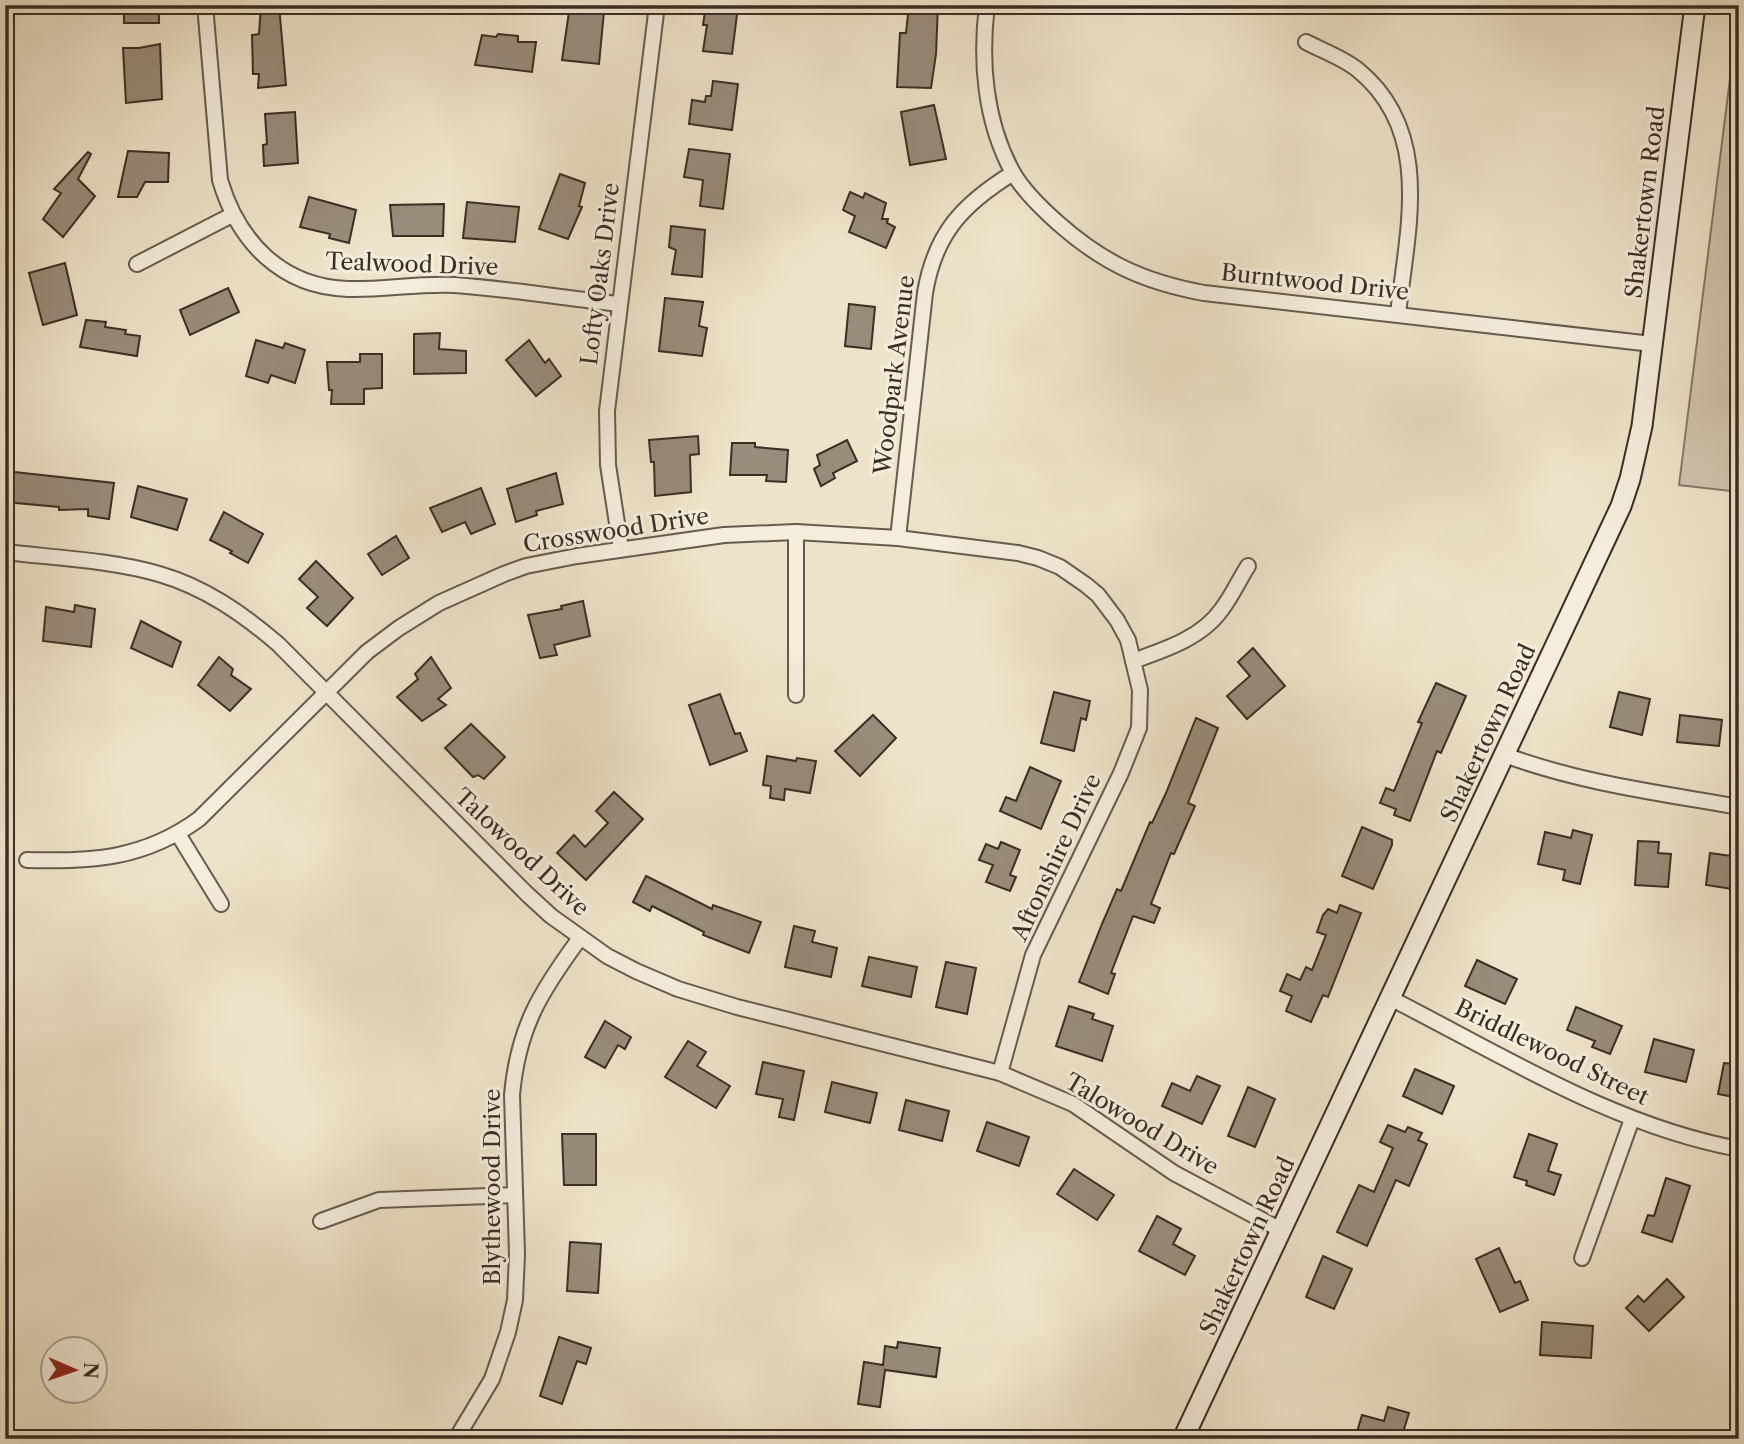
<svg xmlns="http://www.w3.org/2000/svg" width="1744" height="1444" font-family="'Libre Caslon Text',serif">
	<style>
		.green { fill: #cfc4ad; stroke: #847969; stroke-width: 2 }
		.building { fill: #988c7a; stroke: #3a2e25; stroke-width: 2 }
		.lines { fill: none; stroke-linecap: round; stroke-linejoin: round }
		.street-casing { stroke: #675b4e; stroke-width: 18 }
		.secondary-casing { stroke: #3a2e25; stroke-width: 23 }
		.street { stroke: #f4eddc; stroke-width: 14 }
		.secondary { stroke: #f4eddc; stroke-width: 19 }
		.labels { text-anchor: middle; dominant-baseline: central; stroke-width: 6; stroke-linejoin: round; paint-order: stroke }
		.street-label { font-size: 23px; fill: #3a2e25; stroke: #f4eddc }
	</style>
	<rect width="100%" height="100%" fill="#eee3c9"/>
	<filter id="stains"><feTurbulence type="fractalNoise" baseFrequency=".00286" numOctaves="4"/><feColorMatrix values="0 0 0 0 .2 0 0 0 0 .09 0 0 0 0 .02 0 0 0 .5 -.17"/></filter>
	<radialGradient id="worn" r=".72"><stop offset=".6" stop-color="#630" stop-opacity="0"/><stop offset="1" stop-color="#630" stop-opacity=".3"/></radialGradient>
	<!-- green -->
	<path class="green" d="M 1739,7 L 1739,492 L 1679,485 Z"/>
	<!-- building -->
	<g class="building">
		<rect x="124" y="5" width="35" height="18"/>
		<path d="M 261,5 L 279,5 L 286,85 L 258,88 L 259,74 L 253,74 L 252,35 L 259,34 Z"/>
		<path d="M 570,5 L 604,11 L 599,64 L 562,60 Z"/>
		<path d="M 706,5 L 738,7 L 732,54 L 703,51 L 707,25 L 703,25 Z"/>
		<path d="M 909,5 L 938,5 L 936,54 L 931,88 L 897,87 L 900,33 L 906,33 Z"/>
		<path d="M 498,34 L 518,36 L 518,42 L 536,42 L 532,72 L 475,65 L 482,35 L 496,37 Z"/>
		<path d="M 160,44 L 162,99 L 126,103 L 123,48 L 139,48 Z"/>
		<path d="M 713,81 L 738,84 L 732,130 L 689,124 L 692,100 L 705,102 L 706,96 L 711,96 Z"/>
		<path d="M 934,105 L 946,159 L 910,165 L 901,112 Z"/>
		<path d="M 295,112 L 298,163 L 264,166 L 263,145 L 267,144 L 265,114 Z"/>
		<path d="M 689,149 L 730,154 L 723,209 L 700,206 L 703,180 L 684,177 Z"/>
		<path d="M 128,151 L 169,153 L 168,182 L 145,182 L 137,197 L 118,197 Z"/>
		<path d="M 88,152 L 91,154 L 78,179 L 95,196 L 63,237 L 43,219 L 61,193 L 54,189 Z"/>
		<path d="M 560,174 L 585,183 L 579,206 L 582,207 L 568,239 L 539,229 Z"/>
		<path d="M 850,192 L 863,198 L 865,193 L 886,203 L 882,219 L 888,219 L 887,223 L 895,227 L 886,248 L 849,232 L 855,216 L 843,210 Z"/>
		<path d="M 309,197 L 356,210 L 349,243 L 329,238 L 330,234 L 300,227 Z"/>
		<path d="M 467,202 L 519,207 L 515,242 L 463,238 Z"/>
		<path d="M 444,204 L 443,236 L 393,236 L 390,205 Z"/>
		<path d="M 671,226 L 705,230 L 702,277 L 672,274 L 676,250 L 669,247 Z"/>
		<path d="M 65,263 L 77,315 L 43,325 L 29,273 Z"/>
		<path d="M 228,288 L 239,312 L 190,335 L 180,310 Z"/>
		<path d="M 665,298 L 703,302 L 699,326 L 707,328 L 702,356 L 659,351 Z"/>
		<path d="M 849,304 L 875,307 L 871,349 L 845,346 Z"/>
		<path d="M 86,320 L 106,322 L 105,327 L 126,330 L 125,334 L 140,336 L 137,356 L 80,347 Z"/>
		<path d="M 440,333 L 439,349 L 466,351 L 466,373 L 414,374 L 414,334 Z"/>
		<path d="M 256,340 L 283,348 L 285,343 L 305,350 L 295,383 L 271,375 L 268,383 L 246,376 Z"/>
		<path d="M 529,340 L 545,363 L 549,359 L 561,376 L 536,396 L 506,360 Z"/>
		<path d="M 360,354 L 382,354 L 382,388 L 364,389 L 364,404 L 331,404 L 332,390 L 329,390 L 327,362 L 360,362 Z"/>
		<path d="M 698,436 L 699,454 L 690,455 L 691,492 L 655,496 L 654,462 L 651,462 L 649,440 Z"/>
		<path d="M 847,440 L 857,461 L 833,473 L 835,478 L 821,486 L 814,469 L 820,465 L 817,455 Z"/>
		<path d="M 732,443 L 755,443 L 755,447 L 788,450 L 786,482 L 766,481 L 767,475 L 730,475 Z"/>
		<path d="M 5,471 L 114,483 L 109,519 L 88,516 L 88,509 L 59,510 L 59,507 L 5,502 Z"/>
		<path d="M 556,473 L 563,504 L 536,511 L 537,515 L 516,522 L 507,489 Z"/>
		<path d="M 138,486 L 187,499 L 177,530 L 131,517 Z"/>
		<path d="M 481,488 L 495,524 L 471,534 L 465,522 L 442,532 L 430,508 Z"/>
		<path d="M 224,512 L 263,534 L 248,563 L 230,553 L 232,551 L 210,540 Z"/>
		<path d="M 396,536 L 409,558 L 382,575 L 368,554 Z"/>
		<path d="M 316,561 L 353,598 L 327,626 L 307,608 L 318,597 L 299,579 Z"/>
		<path d="M 583,601 L 590,636 L 554,645 L 557,655 L 540,658 L 528,615 L 562,609 L 561,606 Z"/>
		<path d="M 75,605 L 95,609 L 91,647 L 43,641 L 46,607 L 74,612 Z"/>
		<path d="M 141,621 L 181,642 L 172,667 L 131,648 Z"/>
		<path d="M 1253,648 L 1285,686 L 1247,719 L 1227,696 L 1250,676 L 1238,662 Z"/>
		<path d="M 219,657 L 233,669 L 231,675 L 251,689 L 230,711 L 198,685 Z"/>
		<path d="M 431,657 L 451,688 L 438,699 L 446,705 L 422,721 L 397,697 L 418,679 L 415,674 Z"/>
		<path d="M 1436,683 L 1466,696 L 1441,753 L 1437,751 L 1410,821 L 1394,815 L 1396,809 L 1380,803 L 1386,788 L 1394,791 L 1422,723 L 1418,722 Z"/>
		<path d="M 1054,692 L 1090,701 L 1086,720 L 1081,718 L 1074,751 L 1041,743 Z"/>
		<path d="M 1619,692 L 1650,699 L 1642,735 L 1610,727 Z"/>
		<path d="M 720,694 L 735,734 L 740,733 L 747,751 L 710,765 L 689,705 Z"/>
		<path d="M 873,715 L 896,738 L 860,776 L 835,751 Z"/>
		<path d="M 1680,715 L 1722,720 L 1719,746 L 1677,742 Z"/>
		<path d="M 1196,718 L 1218,728 L 1188,803 L 1195,806 L 1174,854 L 1171,853 L 1151,904 L 1160,908 L 1154,923 L 1133,916 L 1111,973 L 1115,974 L 1108,994 L 1079,982 L 1102,924 L 1117,889 L 1121,891 L 1150,822 L 1152,823 L 1166,793 Z"/>
		<path d="M 471,724 L 505,757 L 484,779 L 478,775 L 473,777 L 445,748 Z"/>
		<path d="M 767,756 L 796,761 L 797,758 L 816,761 L 810,793 L 785,789 L 784,800 L 770,798 L 771,786 L 763,785 Z"/>
		<path d="M 1030,767 L 1061,781 L 1041,829 L 1000,811 L 1006,797 L 1016,801 Z"/>
		<path d="M 614,792 L 643,819 L 586,880 L 557,853 L 574,835 L 585,847 L 608,823 L 596,811 Z"/>
		<path d="M 1362,827 L 1392,840 L 1392,845 L 1373,889 L 1342,876 Z"/>
		<path d="M 1573,830 L 1592,835 L 1580,884 L 1563,880 L 1565,870 L 1538,864 L 1545,832 L 1571,838 Z"/>
		<path d="M 1638,841 L 1659,842 L 1658,853 L 1671,854 L 1668,887 L 1635,885 Z"/>
		<path d="M 1001,842 L 1020,850 L 1010,875 L 1016,877 L 1010,891 L 986,882 L 993,865 L 979,860 L 986,844 L 998,849 Z"/>
		<path d="M 1710,853 L 1739,857 L 1739,890 L 1706,885 Z"/>
		<path d="M 646,876 L 712,909 L 713,905 L 761,922 L 749,953 L 703,935 L 704,932 L 652,906 L 650,911 L 633,902 Z"/>
		<path d="M 1340,905 L 1361,913 L 1328,997 L 1323,995 L 1311,1022 L 1286,1011 L 1292,996 L 1280,991 L 1287,974 L 1300,980 L 1306,967 L 1312,970 L 1326,935 L 1317,932 L 1323,915 L 1328,909 L 1337,913 Z"/>
		<path d="M 794,926 L 815,931 L 812,942 L 837,948 L 831,977 L 785,967 Z"/>
		<path d="M 869,957 L 917,967 L 911,997 L 862,986 Z"/>
		<path d="M 1477,960 L 1517,979 L 1505,1004 L 1465,986 Z"/>
		<path d="M 946,962 L 976,968 L 967,1014 L 936,1007 Z"/>
		<path d="M 1069,1006 L 1094,1014 L 1092,1019 L 1113,1026 L 1102,1061 L 1056,1046 Z"/>
		<path d="M 1576,1007 L 1622,1026 L 1610,1054 L 1592,1047 L 1595,1041 L 1567,1030 Z"/>
		<path d="M 605,1021 L 631,1037 L 625,1049 L 618,1045 L 605,1068 L 585,1057 Z"/>
		<path d="M 1654,1039 L 1694,1050 L 1686,1082 L 1645,1072 Z"/>
		<path d="M 688,1041 L 706,1052 L 697,1066 L 730,1086 L 716,1108 L 665,1077 Z"/>
		<path d="M 763,1062 L 804,1071 L 794,1120 L 779,1117 L 783,1099 L 756,1094 Z"/>
		<path d="M 1724,1063 L 1739,1065 L 1739,1098 L 1718,1094 Z"/>
		<path d="M 1415,1069 L 1454,1086 L 1442,1114 L 1403,1096 Z"/>
		<path d="M 1197,1076 L 1220,1086 L 1202,1124 L 1162,1106 L 1172,1083 L 1190,1091 Z"/>
		<path d="M 832,1082 L 877,1093 L 870,1123 L 825,1112 Z"/>
		<path d="M 1248,1087 L 1275,1099 L 1255,1147 L 1228,1136 Z"/>
		<path d="M 906,1100 L 949,1111 L 942,1141 L 899,1130 Z"/>
		<path d="M 987,1122 L 1029,1137 L 1019,1166 L 977,1151 Z"/>
		<path d="M 1388,1125 L 1405,1132 L 1408,1127 L 1422,1133 L 1418,1140 L 1427,1144 L 1409,1186 L 1396,1180 L 1367,1246 L 1337,1232 L 1359,1185 L 1374,1192 L 1393,1148 L 1380,1142 Z"/>
		<path d="M 562,1134 L 596,1134 L 596,1185 L 564,1185 Z"/>
		<path d="M 1529,1134 L 1557,1144 L 1548,1171 L 1561,1175 L 1554,1195 L 1526,1185 L 1527,1181 L 1514,1177 Z"/>
		<path d="M 1074,1169 L 1114,1195 L 1097,1220 L 1057,1194 Z"/>
		<path d="M 1666,1178 L 1690,1186 L 1672,1242 L 1642,1232 L 1648,1215 L 1654,1216 Z"/>
		<path d="M 1157,1216 L 1181,1229 L 1173,1244 L 1195,1256 L 1185,1275 L 1139,1251 Z"/>
		<path d="M 570,1242 L 601,1244 L 598,1293 L 567,1291 Z"/>
		<path d="M 1499,1248 L 1515,1283 L 1520,1281 L 1528,1300 L 1500,1312 L 1476,1259 Z"/>
		<path d="M 1323,1256 L 1352,1269 L 1334,1309 L 1306,1297 Z"/>
		<path d="M 1667,1279 L 1684,1297 L 1649,1331 L 1626,1308 L 1638,1296 L 1644,1302 Z"/>
		<path d="M 1542,1322 L 1593,1326 L 1591,1358 L 1540,1355 Z"/>
		<path d="M 559,1337 L 591,1348 L 586,1364 L 577,1361 L 562,1404 L 540,1396 Z"/>
		<path d="M 898,1342 L 940,1348 L 936,1377 L 885,1370 L 880,1407 L 858,1404 L 864,1362 L 883,1365 L 885,1346 L 897,1348 Z"/>
		<path d="M 1388,1407 L 1409,1413 L 1401,1439 L 1367,1439 L 1356,1435 L 1362,1415 L 1384,1421 Z"/>
	</g>
	<g class="lines">
		<!-- street casing -->
		<g class="street-casing">
			<g id="street">
				<path d="M 205,5 L 220,180 C 238,241 281,287 348,289 C 384,290 419,283 455,285 C 510,289 564,298 619,304"/>
				<path d="M 987,5 C 980,61 985,121 1012,171 C 1023,191 1041,208 1058,223 C 1103,263 1144,282 1204,293 L 1652,344"/>
				<path d="M 1306,42 C 1323,51 1343,58 1358,70 C 1434,132 1407,230 1398,314"/>
				<path d="M 137,264 L 232,215"/>
				<path d="M 796,532 L 796,695"/>
				<path d="M 898,538 L 925,293 C 935,233 963,204 1013,173"/>
				<path d="M 621,549 L 608,465 L 607,411 L 657,5"/>
				<path d="M 5,552 C 56,558 110,560 159,574 C 204,587 242,613 278,644 L 527,894 L 551,916 L 607,956 L 636,971 L 678,989 L 737,1007 L 1000,1073 L 1073,1104 L 1174,1173 L 1281,1230"/>
				<path d="M 1133,661 C 1164,650 1202,638 1222,609 C 1232,596 1239,580 1248,566"/>
				<path d="M 1505,755 C 1580,783 1660,793 1739,807"/>
				<path d="M 178,834 L 221,904"/>
				<path d="M 27,860 C 92,862 144,859 199,819 L 367,652 L 399,628 L 439,603 L 504,574 L 526,566 L 577,556 L 724,535 L 796,532 L 898,538 L 1018,553 L 1038,558 L 1060,567 L 1086,585 L 1098,595 L 1117,620 L 1128,640 L 1140,690 L 1139,728 L 1121,773 L 1033,955 L 1000,1073"/>
				<path d="M 1390,998 C 1502,1055 1614,1126 1739,1149"/>
				<path d="M 321,1221 L 379,1200 L 515,1195"/>
				<path d="M 1582,1258 L 1632,1119"/>
				<path d="M 456,1439 L 492,1379 L 508,1332 L 515,1300 L 517,1254 L 512,1095 C 518,1027 541,991 580,938"/>
			</g>
		</g>
		<!-- secondary casing -->
		<g class="secondary-casing">
			<path id="secondary" d="M 1183,1439 L 1621,506 L 1630,479 L 1642,426 L 1695,5"/>
		</g>
		<!-- street -->
		<use href="#street" class="street"/>
		<!-- secondary -->
		<use href="#secondary" class="secondary"/>
	</g>
	<g class="labels">
		<!-- street labels -->
		<g class="street-label">
			<text transform="translate(1645 202) rotate(-83)">Shakertown Road</text>
			<text transform="translate(412 264) rotate(2)">Tealwood Drive</text>
			<text transform="translate(600 274) rotate(-83)">Lofty Oaks Drive</text>
			<text transform="translate(1315 282) rotate(6)">Burntwood Drive</text>
			<text transform="translate(894 375) rotate(-83)">Woodpark Avenue</text>
			<text transform="translate(616 530) rotate(-9)">Crosswood Drive</text>
			<text transform="translate(1488 733) rotate(-65)">Shakertown Road</text>
			<text transform="translate(522 852) rotate(43)">Talowood Drive</text>
			<text transform="translate(1056 857) rotate(-65)">Aftonshire Drive</text>
			<text transform="translate(1552 1052) rotate(26)">Briddlewood Street</text>
			<text transform="translate(1142 1124) rotate(31)">Talowood Drive</text>
			<text transform="translate(492 1187) rotate(-90)">Blythewood Drive</text>
			<text transform="translate(1247 1246) rotate(-65)">Shakertown Road</text>
		</g>
	</g>
	<!-- margin -->
	<rect width="1744" height="1444" fill="none" stroke="#eee3c9" stroke-width="28"/>
	<rect x="7" y="7" width="1730" height="1430" fill="none" stroke="#3a2e25" stroke-width="3.5"/>
	<rect x="14" y="14" width="1716" height="1416" fill="none" stroke="#3a2e25" stroke-width="2"/>
	<!-- north arrow -->
	<g transform="translate(74 1370) rotate(92)"><circle r="33" fill="#f4eddc" stroke="#aaa193" stroke-width="2"/>
	<path d="M0-5L12 26L0 18L-12 26Z" fill="#8f2418"/>
	<text y="-10" font-size="19" font-weight="bold" text-anchor="middle" fill="#3a2e25">N</text>
	</g>
	<rect width="100%" height="100%" filter="url(#stains)"/>
	<rect width="100%" height="100%" fill="url(#worn)"/>
</svg>
